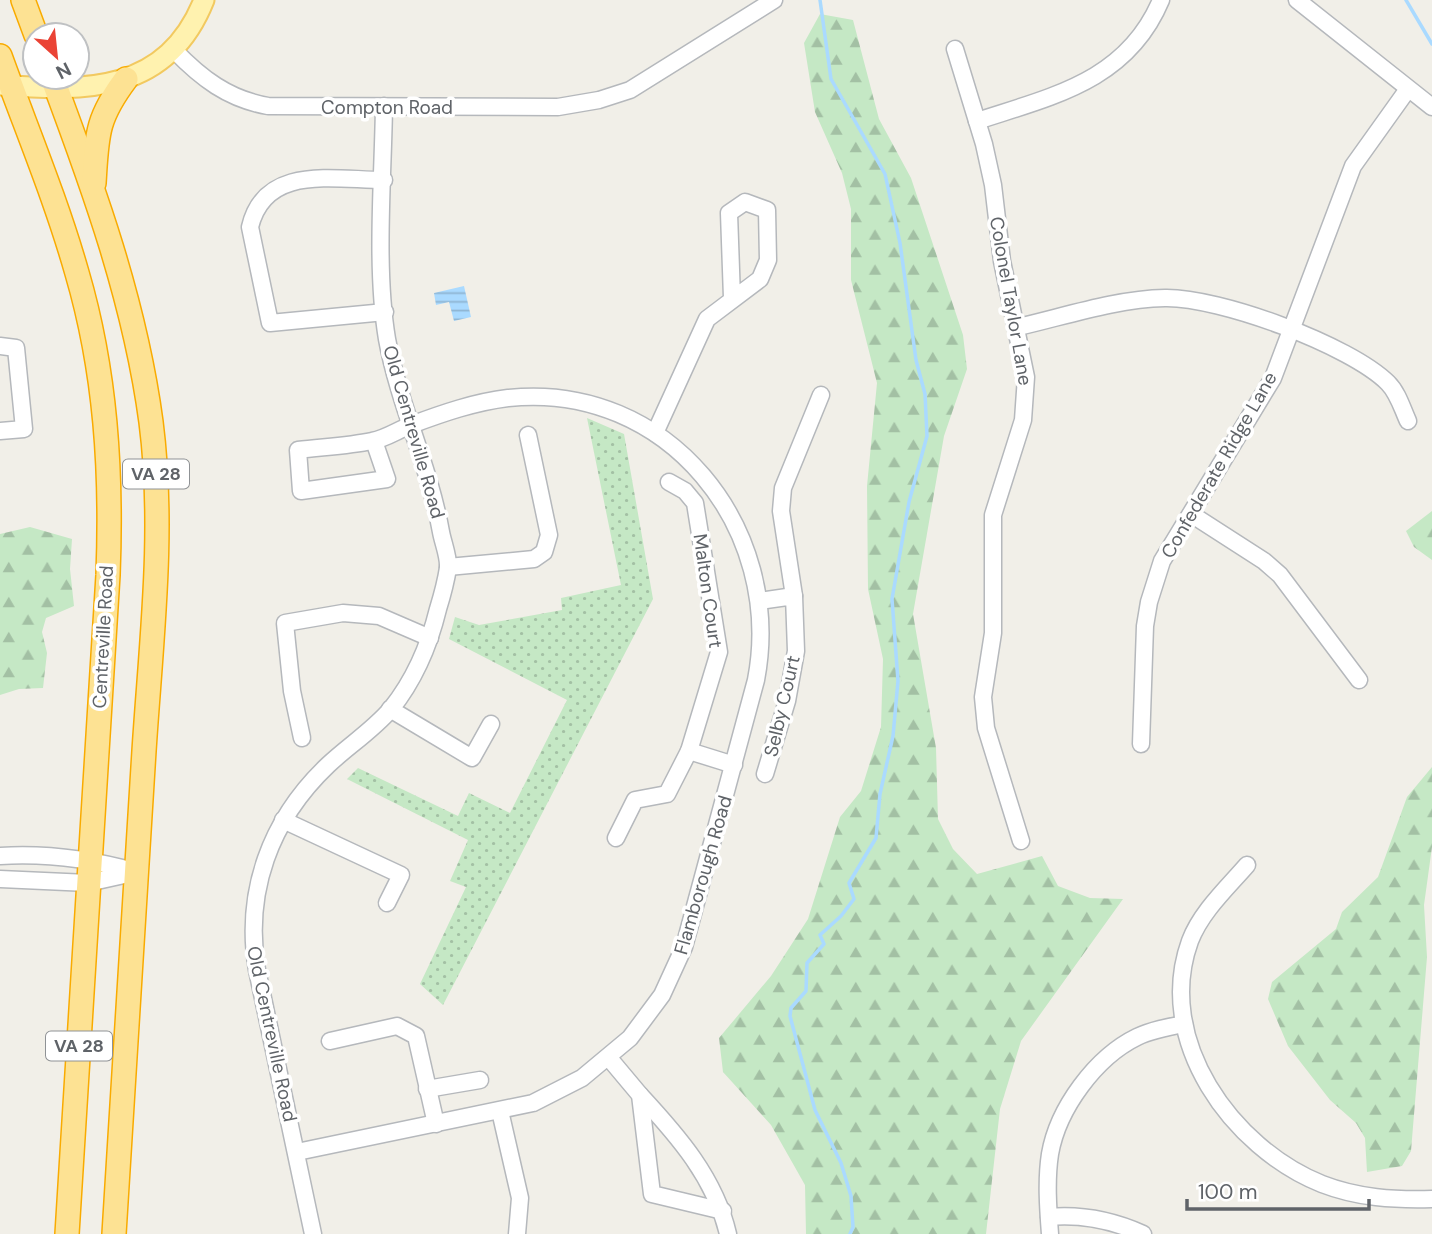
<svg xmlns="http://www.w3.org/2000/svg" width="1432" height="1234" font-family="'DM Sans',sans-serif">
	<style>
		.grass { fill: url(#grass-dots) }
		.forest { fill: url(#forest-firs) }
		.water { fill: url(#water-rules) }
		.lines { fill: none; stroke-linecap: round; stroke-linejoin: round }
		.stream { stroke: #aadaff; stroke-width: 3.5 }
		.minor-casing { stroke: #b5b8bc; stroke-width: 19 }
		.major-casing { stroke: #f2c960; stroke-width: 23 }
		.highway-casing { stroke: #f9ab00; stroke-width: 26 }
		.minor { stroke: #fff; stroke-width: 16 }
		.major { stroke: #fff2af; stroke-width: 19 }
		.highway { stroke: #fde293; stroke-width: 23 }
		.labels { text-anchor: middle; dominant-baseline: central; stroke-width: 7; stroke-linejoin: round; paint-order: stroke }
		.shield { fill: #fff; stroke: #8f9295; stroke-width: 2 }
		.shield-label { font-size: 18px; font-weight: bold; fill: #5f6368 }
		.street-label { font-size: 19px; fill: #5f6368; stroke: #fff }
	</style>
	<defs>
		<pattern id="grass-dots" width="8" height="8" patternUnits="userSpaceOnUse" patternTransform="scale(1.75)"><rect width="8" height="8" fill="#c5e8c5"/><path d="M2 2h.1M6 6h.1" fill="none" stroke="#a3c0a4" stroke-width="1.8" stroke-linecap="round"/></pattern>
		<pattern id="forest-firs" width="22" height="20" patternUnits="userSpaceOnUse" patternTransform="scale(1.75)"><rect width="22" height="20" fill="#c5e8c5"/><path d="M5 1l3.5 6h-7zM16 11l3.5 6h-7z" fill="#a3c0a4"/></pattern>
		<pattern id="water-rules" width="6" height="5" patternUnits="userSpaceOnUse" patternTransform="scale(1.75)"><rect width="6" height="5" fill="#aadaff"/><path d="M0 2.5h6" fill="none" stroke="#8eb4d2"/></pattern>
	</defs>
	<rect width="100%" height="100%" fill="#f1efe8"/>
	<!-- grass -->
	<path class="grass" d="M 587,418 L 624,434 L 653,599 L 443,1005 L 420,984 L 466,887 L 450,881 L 468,840 L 347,779 L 358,768 L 458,816 L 469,793 L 510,813 L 567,700 L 449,639 L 455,617 L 479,625 L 562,610 L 561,598 L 621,585 Z"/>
	<!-- forest -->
	<g class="forest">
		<path d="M 820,14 L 853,20 L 879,119 L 911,178 L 963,335 L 967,369 L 944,436 L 913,614 L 936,748 L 938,819 L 953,849 L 977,874 L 1042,856 L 1058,886 L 1090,898 L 1123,899 L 1021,1041 L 1000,1109 L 986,1234 L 806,1234 L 805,1185 L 771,1125 L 723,1072 L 719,1038 L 771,976 L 808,919 L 840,817 L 861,791 L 881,727 L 883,659 L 868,589 L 867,486 L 877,383 L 851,280 L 851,209 L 842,173 L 815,112 L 804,43 Z"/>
		<path d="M 1432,511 L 1432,560 L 1414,547 L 1406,531 Z"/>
		<path d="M 30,527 L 72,539 L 70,569 L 74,606 L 46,618 L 42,632 L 47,653 L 43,688 L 19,689 L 0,695 L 0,534 Z"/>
		<path d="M 1432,767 L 1432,847 L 1424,905 L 1427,957 L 1411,1151 L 1402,1166 L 1367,1172 L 1365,1138 L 1356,1123 L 1330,1100 L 1288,1046 L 1268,999 L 1272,982 L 1336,929 L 1342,912 L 1378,877 L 1407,797 Z"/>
	</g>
	<!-- water -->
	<path class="water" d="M 464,286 L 471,317 L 454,321 L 449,302 L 436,305 L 434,293 Z"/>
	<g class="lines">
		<!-- stream -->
		<g class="stream">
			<path d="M 820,0 L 831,79 L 885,174 L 900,243 L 916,360 L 925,394 L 927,436 L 909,502 L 892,599 L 898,681 L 893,736 L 880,794 L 876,838 L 849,883 L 854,899 L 841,916 L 820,935 L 824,944 L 807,963 L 806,991 L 791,1008 L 790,1016 L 815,1110 L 841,1163 L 851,1196 L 853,1227 L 850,1234"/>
			<path d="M 1406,0 L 1432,44"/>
		</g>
		<!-- minor casing -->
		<g class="minor-casing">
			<g id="minor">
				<path d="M 1297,0 L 1432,107"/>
				<path d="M 955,49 L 984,144 L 993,185 L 1002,261 L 1026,377 L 1023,420 L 993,515 L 993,633 L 983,697 L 986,728 L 1021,841"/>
				<path d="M 174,50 C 201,78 228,99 268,106 L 558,107 L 599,100 L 630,90 L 774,0"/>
				<path d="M 977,121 C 1053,96 1127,81 1161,0"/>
				<path d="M 384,180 C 333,180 265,164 250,227 L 270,323 L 385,312"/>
				<path d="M 1018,327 C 1066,316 1116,299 1165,298 C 1219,297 1350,345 1388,383 C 1398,393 1402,408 1408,421"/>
				<path d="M 0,346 L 16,348 L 24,429 L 0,431"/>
				<path d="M 655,433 L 707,319 L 760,279 L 768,260 L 767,210 L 745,202 L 729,213 L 732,298"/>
				<path d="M 669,482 L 685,491 L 695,503 L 719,652 L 689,751"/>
				<path d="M 1191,514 L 1264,561 L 1280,575 L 1359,680"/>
				<path d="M 448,567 L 534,559 L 544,552 L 549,535 L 528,435"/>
				<path d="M 794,596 L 781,511 L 783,488 L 821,395"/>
				<path d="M 760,601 L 794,596 L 796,651 L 787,701 L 765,774"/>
				<path d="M 390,709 L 472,758 L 491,724"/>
				<path d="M 302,738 L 292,691 L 285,623 L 343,613 L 379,616 L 430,638"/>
				<path d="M 1141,744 L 1145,626 L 1149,602 L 1162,561 L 1273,378 L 1353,166 L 1408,89"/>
				<path d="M 283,820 L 401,875 L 387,903"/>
				<path d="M 616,838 L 635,800 L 667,794 L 689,751 L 734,765"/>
				<path d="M 0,856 C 48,853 91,859 137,872"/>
				<path d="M 1247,865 C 1227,888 1201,912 1190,941 C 1154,1040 1232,1148 1322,1184 C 1358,1198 1394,1200 1432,1199"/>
				<path d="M 0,879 L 88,883 L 133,873"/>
				<path d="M 330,1041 L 397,1026 L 416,1036 L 436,1124"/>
				<path d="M 609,1058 L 640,1095 L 652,1194 L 723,1211"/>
				<path d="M 427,1089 L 480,1080"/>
				<path d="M 640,1095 C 678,1136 715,1178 728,1234"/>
				<path d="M 500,1111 L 520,1198 L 517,1234"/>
				<path d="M 297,1152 L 533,1103 L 582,1078 L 630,1038 L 662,995 L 684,947 L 756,680 C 785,529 668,381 508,398 C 475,402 443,413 411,425 C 398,430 385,439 372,441 C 348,446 322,447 298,450 L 301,491 L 387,479 L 374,441"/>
				<path d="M 1049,1217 C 1083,1214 1112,1220 1143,1234"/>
				<path d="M 313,1234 L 257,970 C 244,892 270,820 328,765 C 348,746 372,731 391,709 C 415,679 429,646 438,609 C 442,596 446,581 448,568 C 449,557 443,543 441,532 C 429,465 399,405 387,339 C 375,267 383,179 384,106"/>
				<path d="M 1050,1234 C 1048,1208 1046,1180 1050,1154 C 1058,1108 1096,1057 1137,1037 C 1152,1030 1168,1027 1184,1024"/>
			</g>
		</g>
		<!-- major casing -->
		<g class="major-casing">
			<path id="major" d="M 0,85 C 86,92 167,93 204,0"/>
		</g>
		<!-- highway casing -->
		<g class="highway-casing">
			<g id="highway">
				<path d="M 23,0 L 36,35"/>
				<path d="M 0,56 C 26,128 56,199 77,273 C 106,372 112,472 108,575 L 67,1234"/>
				<path d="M 52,77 C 94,189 135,302 151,422 C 165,531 151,642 144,751 C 134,912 124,1073 114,1234"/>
				<path d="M 94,183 C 97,135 96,119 126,79"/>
			</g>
		</g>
		<!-- minor -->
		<use href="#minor" class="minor"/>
		<!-- major -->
		<use href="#major" class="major"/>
		<!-- highway -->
		<use href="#highway" class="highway"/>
	</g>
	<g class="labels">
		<!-- shield labels -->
		<g class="shield">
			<rect x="123" y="459.5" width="66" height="29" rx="5"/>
			<rect x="46" y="1031.5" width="66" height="29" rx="5"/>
		</g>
		<g class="shield-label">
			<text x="156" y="474">VA 28</text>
			<text x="79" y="1046">VA 28</text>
		</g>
		<!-- street labels -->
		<g class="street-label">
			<text x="387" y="107">Compton Road</text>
			<text transform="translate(1011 301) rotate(80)">Colonel Taylor Lane</text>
			<text transform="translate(414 432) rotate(74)">Old Centreville Road</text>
			<text transform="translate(1219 465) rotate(-60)">Confederate Ridge Lane</text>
			<text transform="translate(708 591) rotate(82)">Malton Court</text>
			<text transform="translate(103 637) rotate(-87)">Centreville Road</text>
			<text transform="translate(782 706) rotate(-77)">Selby Court</text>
			<text transform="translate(703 875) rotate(-74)">Flamborough Road</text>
			<text transform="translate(272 1034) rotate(78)">Old Centreville Road</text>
		</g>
	</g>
	<!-- north arrow -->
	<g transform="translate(56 56) rotate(153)"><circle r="33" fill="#ffffff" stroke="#bfc1c3" stroke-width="2"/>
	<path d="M0-5L12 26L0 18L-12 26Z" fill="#ea4335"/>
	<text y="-10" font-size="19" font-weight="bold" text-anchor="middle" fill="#5f6368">N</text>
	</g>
	<!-- scale -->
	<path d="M1187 1199v10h182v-10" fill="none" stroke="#5f6368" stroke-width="3.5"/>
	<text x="1198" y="1199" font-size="21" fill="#5f6368" stroke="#ffffff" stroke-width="5" paint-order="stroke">100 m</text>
</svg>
